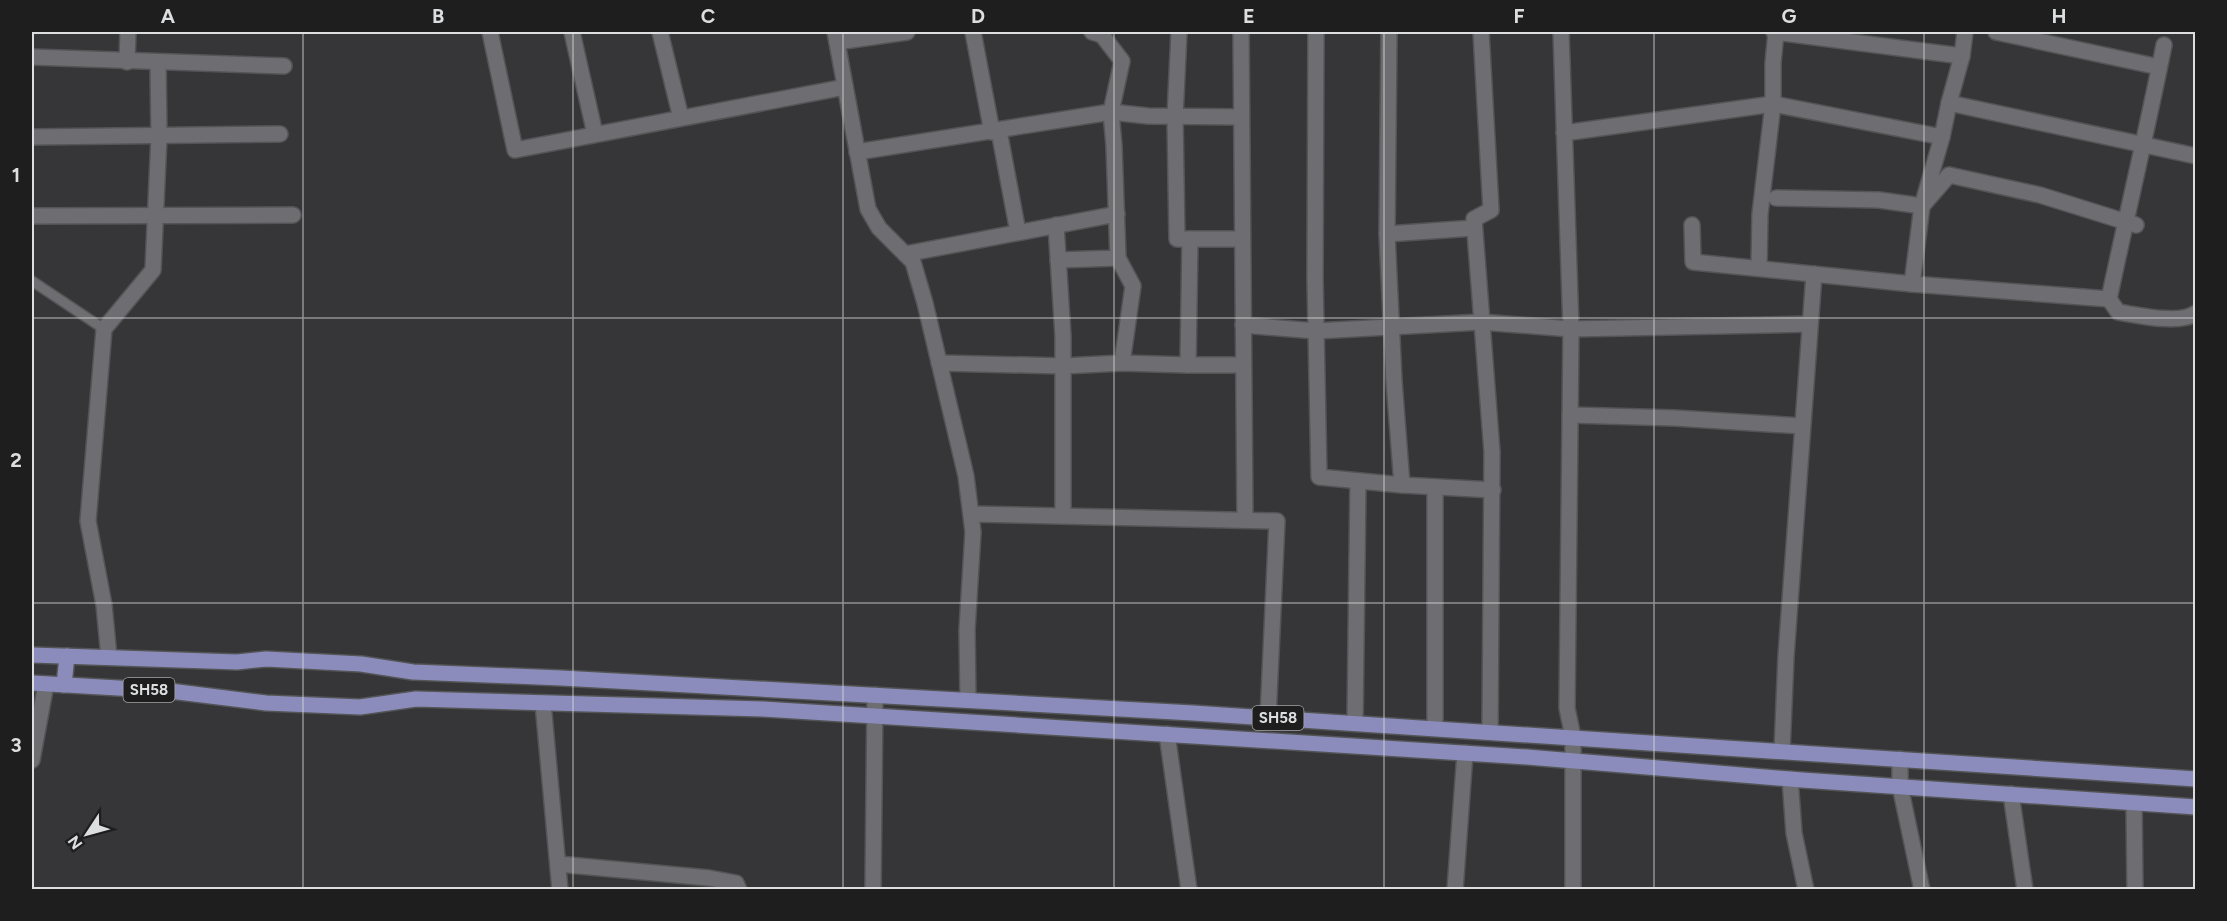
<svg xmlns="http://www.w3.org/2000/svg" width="2227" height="921" font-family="Figtree,sans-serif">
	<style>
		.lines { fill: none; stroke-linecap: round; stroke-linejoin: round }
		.service-casing { stroke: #535455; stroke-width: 12 }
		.minor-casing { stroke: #535455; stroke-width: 18 }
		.primary-casing { stroke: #535455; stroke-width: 18 }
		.service { stroke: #6e6e72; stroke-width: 9 }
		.minor { stroke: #6e6e72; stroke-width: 15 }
		.primary { stroke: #8b8cbb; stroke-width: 15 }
		.grid { fill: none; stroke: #dddedf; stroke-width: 1.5; stroke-opacity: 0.55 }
		.labels { text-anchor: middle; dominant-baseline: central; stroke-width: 5; stroke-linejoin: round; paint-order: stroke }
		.shield { fill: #1e1e1f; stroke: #a4a4a5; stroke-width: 1.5 }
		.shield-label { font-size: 15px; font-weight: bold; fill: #dddedf }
		.neatline { fill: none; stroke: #dddedf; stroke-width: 2 }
		.grid-label { font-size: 20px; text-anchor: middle; font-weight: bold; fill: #dddedf }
	</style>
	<rect width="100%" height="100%" fill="#363639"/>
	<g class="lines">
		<!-- service casing -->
		<g class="service-casing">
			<path id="service" d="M 32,281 L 104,329"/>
		</g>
		<!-- minor casing -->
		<g class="minor-casing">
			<g id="minor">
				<path d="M 490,32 L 515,150 L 845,87"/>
				<path d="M 572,32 L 595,134"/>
				<path d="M 660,32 L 681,118"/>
				<path d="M 835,32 L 868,209 L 879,228 L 913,262 L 925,303 L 966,476 L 973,532 L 967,630 L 968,700"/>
				<path d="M 973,32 L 992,132"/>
				<path d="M 1179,32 L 1175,117 L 1177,239 L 1242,239"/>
				<path d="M 1241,32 L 1245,519"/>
				<path d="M 1316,32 L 1315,278 L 1319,477 L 1402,485 L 1493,490"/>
				<path d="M 1389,32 L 1387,234 L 1394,381 L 1402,485"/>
				<path d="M 1481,32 L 1491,210 L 1474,219 L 1492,452 L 1490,732"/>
				<path d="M 1561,32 L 1571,329 L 1567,708 L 1573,737 L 1573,890"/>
				<path d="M 1774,32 L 1962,56"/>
				<path d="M 1996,32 L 2159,67"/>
				<path d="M 837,42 L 907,32"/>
				<path d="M 32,57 L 284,66"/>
				<path d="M 127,62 L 128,32"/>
				<path d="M 1949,103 L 2196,156"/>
				<path d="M 999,131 L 1018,232"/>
				<path d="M 1564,133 L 1773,104 L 1942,137"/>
				<path d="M 32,137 L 280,134"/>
				<path d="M 857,152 L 1111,112 L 1148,116 L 1241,117"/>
				<path d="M 1776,198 L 1879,200 L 1922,206 L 1949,175 L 2040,195 L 2136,225"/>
				<path d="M 32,216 L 293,215"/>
				<path d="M 1056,225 L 1063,336 L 1063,516"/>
				<path d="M 1692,225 L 1693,262 L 1912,284 L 2109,299 C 2127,214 2147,130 2164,45"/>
				<path d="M 1387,234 L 1474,228"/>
				<path d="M 1190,239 L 1188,365 L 1243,365"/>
				<path d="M 905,254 L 1117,214"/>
				<path d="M 1118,258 L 1133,286 L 1122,363"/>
				<path d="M 1058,260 L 1118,258 L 1114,146 L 1111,112 L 1122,61 L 1102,35 L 1092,32"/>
				<path d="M 1759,268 L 1760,214 L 1773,104 L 1773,63 L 1776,32"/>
				<path d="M 1912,284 L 1922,206 L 1942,137 L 1949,103 L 1962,56 L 1965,32"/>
				<path d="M 2109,299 L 2118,312 C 2138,315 2180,325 2196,313"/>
				<path d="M 1243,325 L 1316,331 L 1481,322 L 1571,329 L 1810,324"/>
				<path d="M 939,363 L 1063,366 L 1122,363 L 1188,365"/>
				<path d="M 1570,415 L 1675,418 L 1802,426"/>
				<path d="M 971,514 L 1277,521 L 1268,718"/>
				<path d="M 109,657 L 104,605 L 88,521 L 104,329 L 153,270 L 159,136 L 158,63"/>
				<path d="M 543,703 L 560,890"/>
				<path d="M 1355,723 L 1358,481"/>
				<path d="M 1435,728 L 1435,487"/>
				<path d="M 1167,734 L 1189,890"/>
				<path d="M 1782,751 L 1786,656 L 1814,274"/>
				<path d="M 1900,759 L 1900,786 L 1922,890"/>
				<path d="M 32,760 L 46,684"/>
				<path d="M 1790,779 L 1794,833 L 1806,890"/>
				<path d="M 2011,794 L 2025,890"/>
				<path d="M 2134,803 L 2135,890"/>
				<path d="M 558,864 L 709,878 L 736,883 L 739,890"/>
				<path d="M 873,890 L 875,695"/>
				<path d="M 1455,890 L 1465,753"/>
			</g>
		</g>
		<!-- primary casing -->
		<g class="primary-casing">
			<g id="primary">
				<path d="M 32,655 L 237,662 L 266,659 L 361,664 L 413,672 L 561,678 L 1193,713 L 2196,779"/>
				<path d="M 32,683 L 170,691 L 266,703 L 360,707 L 416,699 L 763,709 L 1527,757 L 1802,780 L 2196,807"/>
				<path d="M 64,685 L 67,656"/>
			</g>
		</g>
		<!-- service -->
		<use href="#service" class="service"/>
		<!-- minor -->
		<use href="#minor" class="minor"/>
		<!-- primary -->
		<use href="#primary" class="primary"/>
	</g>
	<!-- grid -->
	<path class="grid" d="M 303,32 L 303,890M 573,32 L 573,890M 843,32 L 843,890M 1114,32 L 1114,890M 1384,32 L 1384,890M 1654,32 L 1654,890M 1924,32 L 1924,890M 32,318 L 2196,318M 32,603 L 2196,603"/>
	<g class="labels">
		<!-- shield labels -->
		<g class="shield">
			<rect x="123.5" y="678" width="51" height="24" rx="4.5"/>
			<rect x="1252.5" y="706" width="51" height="24" rx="4.5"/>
		</g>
		<g class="shield-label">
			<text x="149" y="690">SH58</text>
			<text x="1278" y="718">SH58</text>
		</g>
	</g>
	<!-- border -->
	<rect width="2227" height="921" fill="none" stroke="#1e1e1f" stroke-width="66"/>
	<!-- north arrow -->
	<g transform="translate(87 834) rotate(234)" stroke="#1e1e1f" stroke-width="4.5" paint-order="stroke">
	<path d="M0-4.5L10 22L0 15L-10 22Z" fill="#dddedf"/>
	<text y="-9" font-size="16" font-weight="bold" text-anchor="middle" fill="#dddedf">N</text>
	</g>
	<rect x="33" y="33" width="2161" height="855" class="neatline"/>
	<g class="grid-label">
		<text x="168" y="23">A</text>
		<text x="438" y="23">B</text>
		<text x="708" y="23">C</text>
		<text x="978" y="23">D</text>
		<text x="1249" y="23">E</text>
		<text x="1519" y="23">F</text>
		<text x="1789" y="23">G</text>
		<text x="2059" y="23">H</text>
		<text x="16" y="182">1</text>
		<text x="16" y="467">2</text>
		<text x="16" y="752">3</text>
	</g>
</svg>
